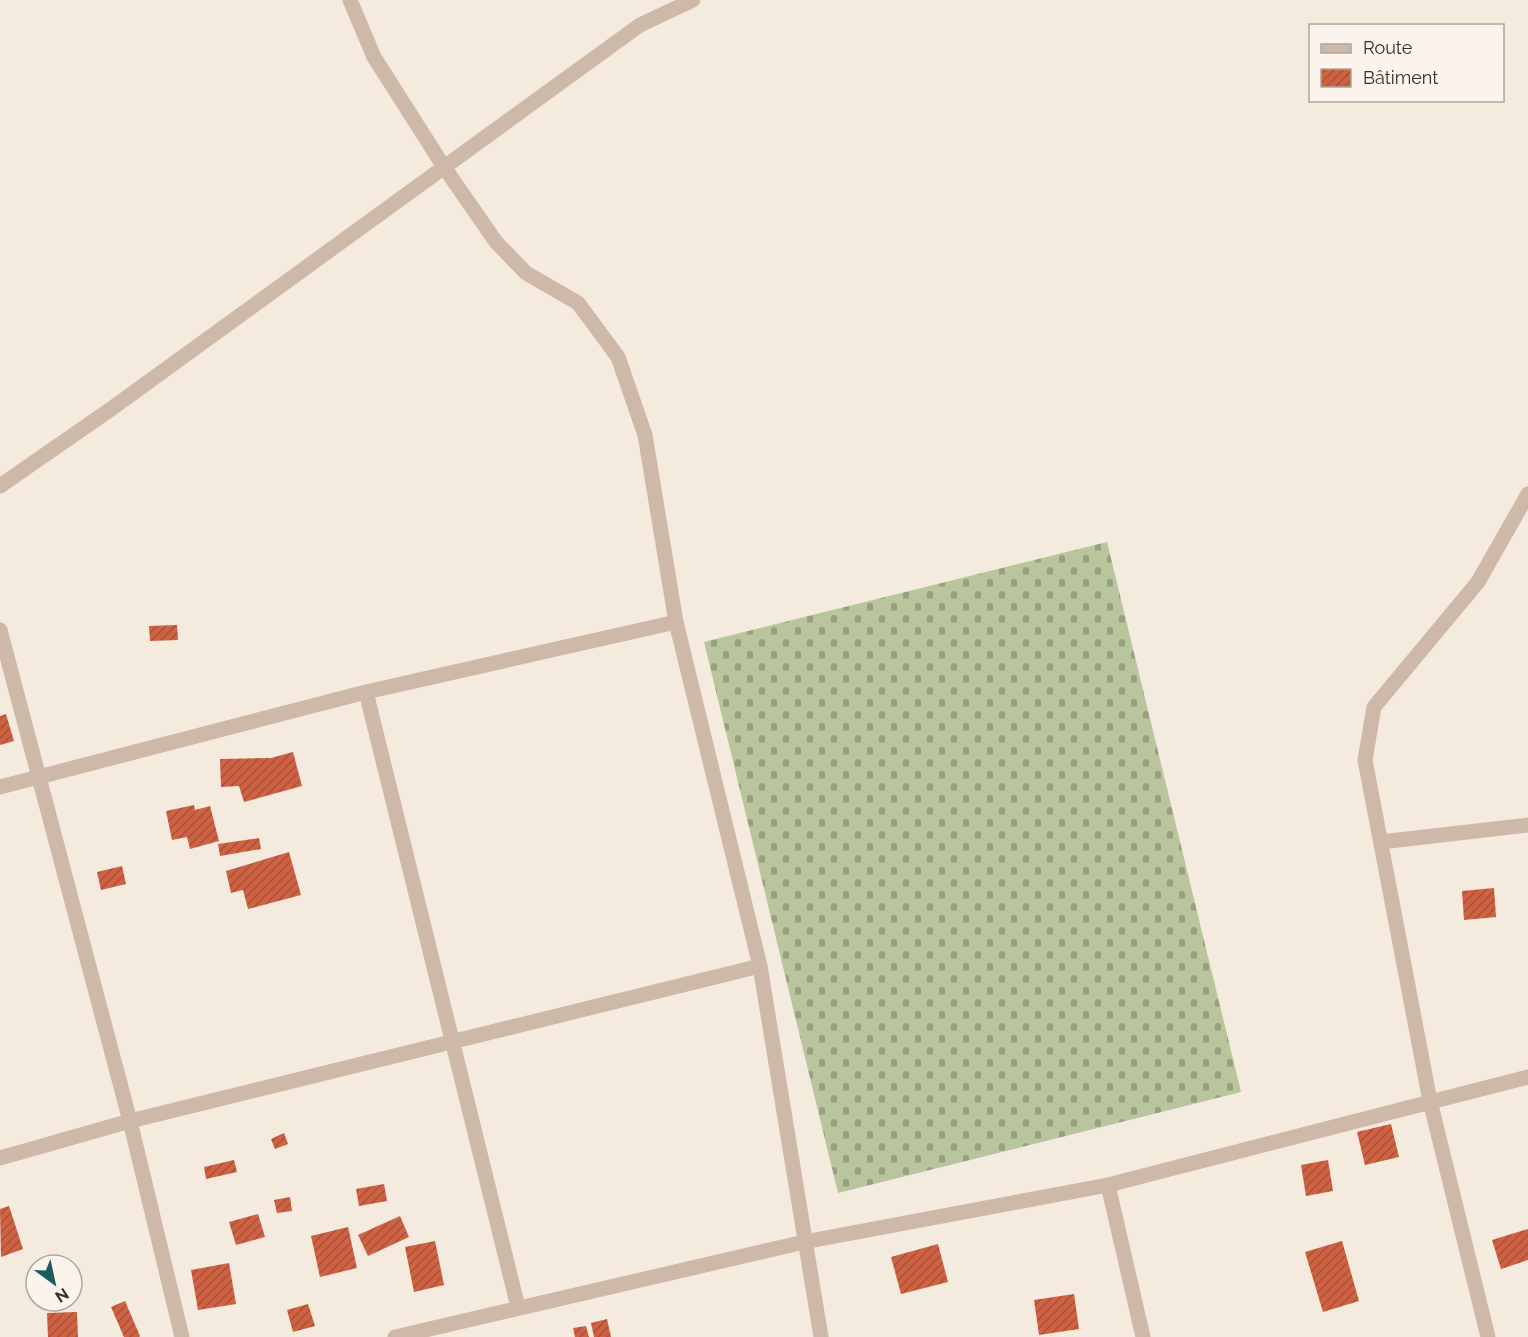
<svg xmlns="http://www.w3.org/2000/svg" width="1528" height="1337" font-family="Raleway,sans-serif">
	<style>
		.cemetery { fill: url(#cemetery-stones) }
		.building { fill: url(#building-hatch) }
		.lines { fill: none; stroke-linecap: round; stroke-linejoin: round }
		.minor { stroke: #ceb9a9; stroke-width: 15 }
	</style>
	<defs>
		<pattern id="cemetery-stones" width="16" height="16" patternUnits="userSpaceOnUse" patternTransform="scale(1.5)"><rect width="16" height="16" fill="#b8c59d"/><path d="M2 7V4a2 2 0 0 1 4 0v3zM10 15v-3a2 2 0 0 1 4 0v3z" fill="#97a080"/></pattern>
		<pattern id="building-hatch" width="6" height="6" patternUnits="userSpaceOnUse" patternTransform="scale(1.5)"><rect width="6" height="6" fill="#ce6243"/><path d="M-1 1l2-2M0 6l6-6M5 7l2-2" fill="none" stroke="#a85138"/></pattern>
	</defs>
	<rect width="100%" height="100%" fill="#f4eade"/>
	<!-- cemetery -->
	<path class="cemetery" d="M 1107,542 L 1241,1092 L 838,1193 L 704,642 Z"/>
	<!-- building -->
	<g class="building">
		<path d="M 177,625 L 178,640 L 150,641 L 149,626 Z"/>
		<path d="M 6,714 L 14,741 L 0,745 L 0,716 Z"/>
		<path d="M 293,752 L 302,786 L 244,802 L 239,786 L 221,787 L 220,759 L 271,758 Z"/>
		<path d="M 194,805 L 195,810 L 210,806 L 219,841 L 190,849 L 187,837 L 172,840 L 166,811 Z"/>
		<path d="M 259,838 L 261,849 L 220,856 L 218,844 Z"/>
		<path d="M 289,852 L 301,895 L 248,909 L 243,890 L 231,893 L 226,871 Z"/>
		<path d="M 122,866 L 126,884 L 101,890 L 97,872 Z"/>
		<path d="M 1494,888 L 1496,917 L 1464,920 L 1462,891 Z"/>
		<path d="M 1391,1124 L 1399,1157 L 1365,1165 L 1357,1132 Z"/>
		<path d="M 284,1133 L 288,1144 L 275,1149 L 271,1139 Z"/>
		<path d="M 234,1160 L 237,1172 L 206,1179 L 204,1167 Z"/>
		<path d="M 1328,1160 L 1333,1191 L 1306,1196 L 1301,1165 Z"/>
		<path d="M 384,1184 L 387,1201 L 359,1206 L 356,1189 Z"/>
		<path d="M 290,1197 L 292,1211 L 277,1213 L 274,1200 Z"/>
		<path d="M 9,1206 L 23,1249 L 1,1257 L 0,1209 Z"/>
		<path d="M 258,1214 L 265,1237 L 236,1245 L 229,1222 Z"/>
		<path d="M 400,1216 L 409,1237 L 368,1256 L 358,1235 Z"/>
		<path d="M 348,1227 L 357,1268 L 320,1277 L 311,1236 Z"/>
		<path d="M 1528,1229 L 1528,1260 L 1501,1269 L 1492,1240 Z"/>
		<path d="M 435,1241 L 444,1285 L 414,1292 L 405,1247 Z"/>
		<path d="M 1342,1241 L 1359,1301 L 1323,1312 L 1305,1252 Z"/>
		<path d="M 938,1244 L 948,1282 L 901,1294 L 891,1257 Z"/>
		<path d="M 229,1263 L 236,1304 L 198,1310 L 191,1270 Z"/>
		<path d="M 1074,1294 L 1079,1329 L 1039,1335 L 1034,1300 Z"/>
		<path d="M 125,1301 L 140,1336 L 139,1337 L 124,1337 L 111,1307 Z"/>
		<path d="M 308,1304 L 315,1326 L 293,1332 L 287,1310 Z"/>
		<path d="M 77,1312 L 78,1337 L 48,1337 L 47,1313 Z"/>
		<path d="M 607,1319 L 611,1337 L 594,1337 L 591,1323 Z"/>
		<path d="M 586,1326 L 589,1337 L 575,1337 L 573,1328 Z"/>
	</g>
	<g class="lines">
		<!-- minor -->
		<g class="minor">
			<path d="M 350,0 L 374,57 L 444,167 L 496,242 L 526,273 L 578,303 L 618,357 L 645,435 L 676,622 L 760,966 L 821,1337"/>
			<path d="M 0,486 L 111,409 L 640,25 L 693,0"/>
			<path d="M 0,630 L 130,1121 L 182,1337"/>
			<path d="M 366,692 L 518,1307"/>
			<path d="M 0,787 L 366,692 L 676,622"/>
			<path d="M 1381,842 L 1528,825"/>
			<path d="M 0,1158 L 130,1121 L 760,966"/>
			<path d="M 1108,1185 L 1143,1337"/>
			<path d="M 395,1337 L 804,1242 L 1108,1185 L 1528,1077"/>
			<path d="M 1488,1337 L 1430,1101 L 1365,760 L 1374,707 L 1478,582 L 1528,494"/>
		</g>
	</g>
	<!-- legend -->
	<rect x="1309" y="24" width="195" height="78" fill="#fbf4ec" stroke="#aea59e" stroke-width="1.5"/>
	<rect x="1321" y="44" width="30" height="9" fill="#ceb9a9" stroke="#aea59e" stroke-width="1.5"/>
	<text x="1363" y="54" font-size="18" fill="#3b2e29">Route</text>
	<rect x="1321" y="69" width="30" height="18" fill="url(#building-hatch)" stroke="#aea59e" stroke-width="1.5"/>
	<text x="1363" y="84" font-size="18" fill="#3b2e29">Bâtiment</text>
	<!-- north arrow -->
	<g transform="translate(54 1283) rotate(147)"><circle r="28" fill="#fbf4ec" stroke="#aea59e" stroke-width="1.5"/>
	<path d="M0-4.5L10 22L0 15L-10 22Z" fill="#1b5c60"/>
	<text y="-9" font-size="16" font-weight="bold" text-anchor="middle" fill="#3b2e29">N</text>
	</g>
</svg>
